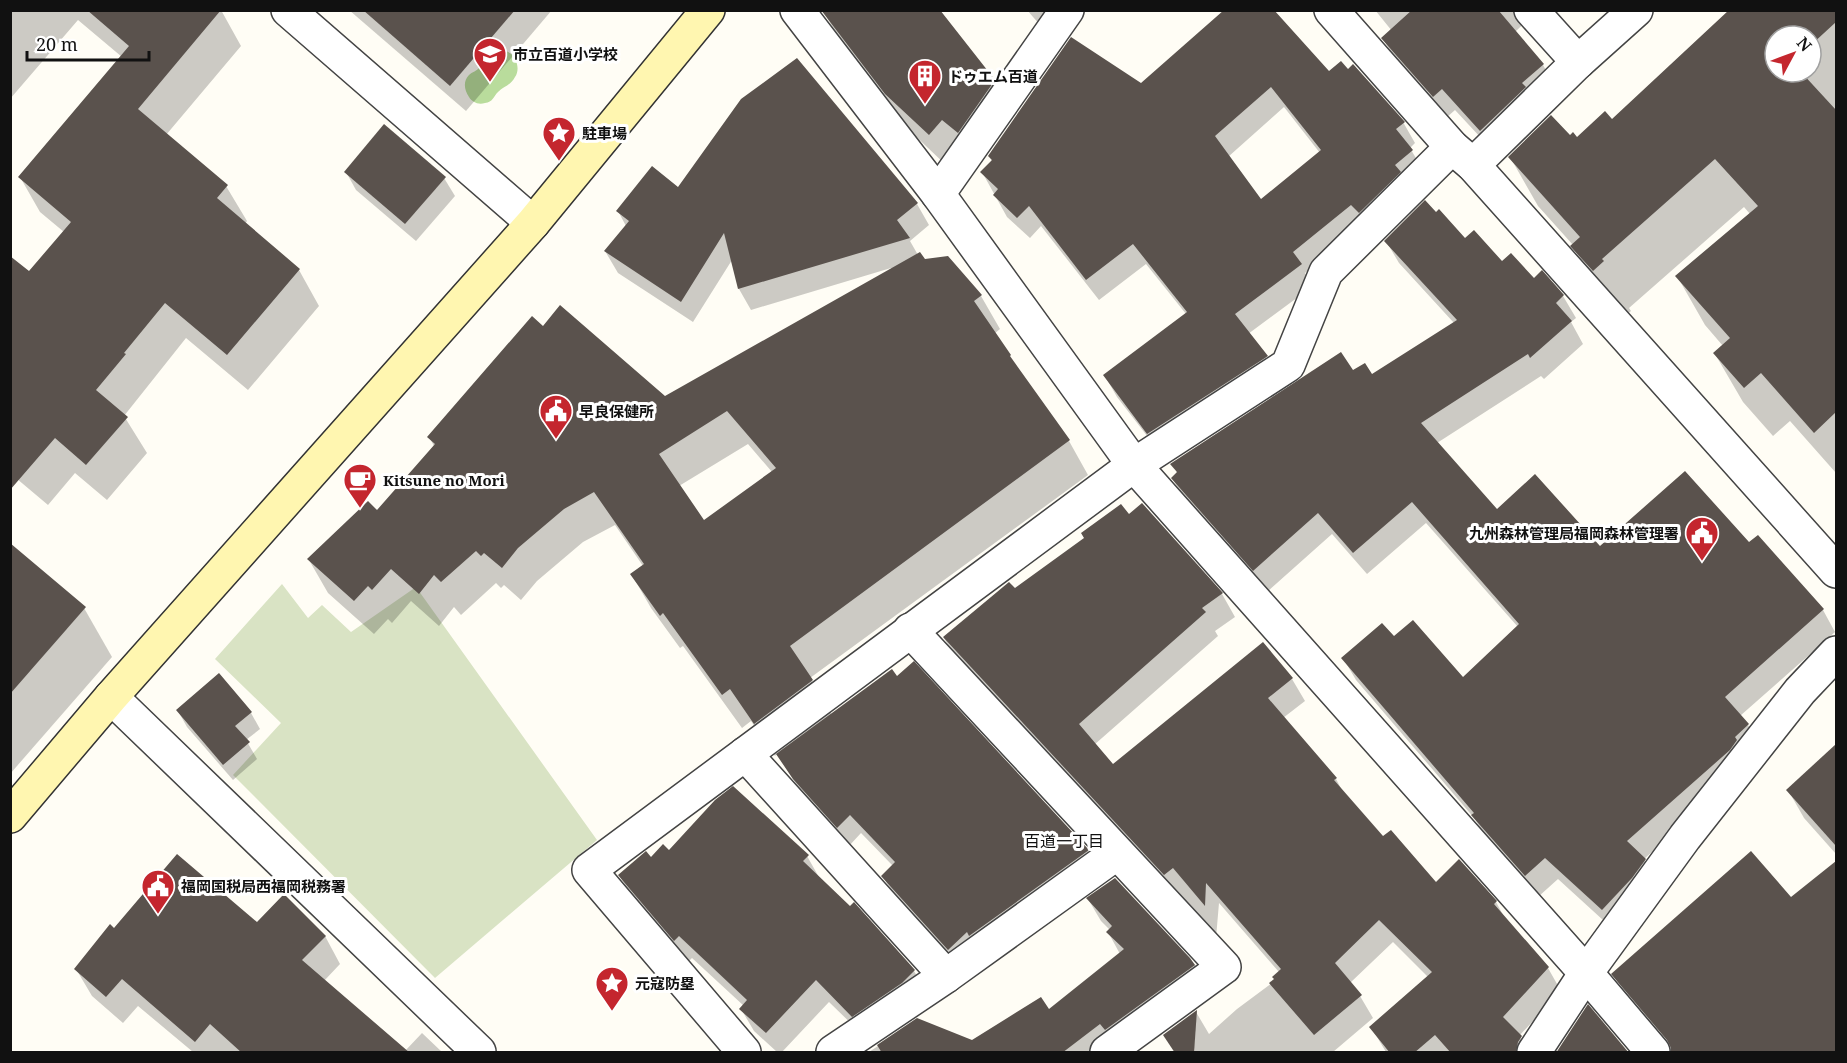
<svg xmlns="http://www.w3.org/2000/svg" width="1847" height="1063" font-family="'Noto Serif','Noto Sans JP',serif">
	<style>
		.forest { fill: #b9dc9c }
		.cemetery { fill: #d9e3c4 }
		.shadow { fill: #0003; fill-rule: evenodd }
		.building { fill: #5a524d; fill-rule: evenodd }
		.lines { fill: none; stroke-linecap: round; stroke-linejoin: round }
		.street-casing { stroke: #444; stroke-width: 36 }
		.secondary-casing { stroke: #333; stroke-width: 36 }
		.street { stroke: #fff; stroke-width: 33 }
		.secondary { stroke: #fff6b0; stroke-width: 33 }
		.labels { text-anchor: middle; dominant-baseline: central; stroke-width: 6; stroke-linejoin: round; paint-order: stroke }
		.poi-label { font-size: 15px; font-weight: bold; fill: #111; stroke: #fff; text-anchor: start }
		.neighbourhood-label { font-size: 16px; fill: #111; stroke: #fff }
	</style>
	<rect width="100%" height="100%" fill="#fffdf5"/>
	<!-- forest -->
	<path class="forest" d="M 495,51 C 499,51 502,50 505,51 C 516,53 521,69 515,77 C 510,86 504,86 498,92 C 493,97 493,102 485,103 C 478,105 472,102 469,97 C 464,90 463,81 469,75 C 472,72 477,71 480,67 C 485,61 488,56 495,51 Z"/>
	<!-- cemetery -->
	<path class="cemetery" d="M 282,584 L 308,618 L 322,605 L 351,632 L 416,587 L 597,840 L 435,978 L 233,775 L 281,723 L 215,659 Z"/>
	<!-- shadow -->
	<g class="shadow">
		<path d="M 10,10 L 221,10 L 241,46 L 166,135 L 226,186 L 247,221 L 245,224 L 299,270 L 319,306 L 248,390 L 186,338 L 124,416 L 147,453 L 107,500 L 75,473 L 48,505 L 10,473 L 29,274 L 64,232 L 40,212 L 20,177 L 122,57 L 78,20 L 10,99 Z"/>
		<path d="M 349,10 L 552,10 L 466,111 Z"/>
		<path d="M 823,10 L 994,81 L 1013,114 L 948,167 L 906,127 L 841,43 Z"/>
		<path d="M 1027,10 L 1056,10 L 1040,25 Z"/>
		<path d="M 1375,10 L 1538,10 L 1515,32 L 1543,65 L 1555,86 L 1494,152 L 1455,110 L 1446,118 L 1396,60 L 1383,39 L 1392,31 Z"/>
		<path d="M 1732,10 L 1836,10 L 1836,473 L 1790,421 L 1773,436 L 1743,402 L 1715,354 L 1723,346 L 1705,325 L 1677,276 L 1750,214 L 1744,207 L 1629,308 L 1631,311 L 1622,319 L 1601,295 L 1572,246 L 1573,245 L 1538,206 L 1510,157 L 1570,137 L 1577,139 L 1612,121 ZM 1775,36 L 1811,36 L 1811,72 L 1775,72 Z"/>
		<path d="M 1328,73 L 1403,122 L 1415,143 L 1410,148 L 1424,172 L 1364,225 L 1305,273 L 1313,286 L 1248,334 L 1266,357 L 1278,378 L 1161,454 L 1117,397 L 1105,376 L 1186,314 L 1146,264 L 1099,300 L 1041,226 L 1030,238 L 1007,217 L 982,172 L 992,161 L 989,156 L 1141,85 ZM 1284,107 L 1320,153 L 1260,201 L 1228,157 Z"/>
		<path d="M 346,172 L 444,178 L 455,196 L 416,241 L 356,190 Z"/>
		<path d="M 679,190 L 917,204 L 929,225 L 910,241 L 918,255 L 924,260 L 948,258 L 981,296 L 1000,329 L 994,334 L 1016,368 L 1069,441 L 1088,475 L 810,678 L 832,715 L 896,678 L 914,664 L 1088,851 L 1099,869 L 960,968 L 893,895 L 883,876 L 893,866 L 861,833 L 849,846 L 805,798 L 777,754 L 775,756 L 751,721 L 742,728 L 683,646 L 680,648 L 651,608 L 632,575 L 643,566 L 615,525 L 583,542 L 537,581 L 521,600 L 504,585 L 501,588 L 496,583 L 461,615 L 454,607 L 439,626 L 411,601 L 392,623 L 388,619 L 374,634 L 328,593 L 309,560 L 377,513 L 434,446 L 429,437 L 543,328 L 665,398 L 892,269 L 891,268 L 751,310 L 739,289 L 732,260 L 693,322 L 618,273 L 605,251 L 626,226 L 618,211 ZM 748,444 L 772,472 L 704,523 L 679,486 Z"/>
		<path d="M 1464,240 L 1533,280 L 1542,273 L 1563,296 L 1576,318 L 1571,322 L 1583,344 L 1544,379 L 1541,376 L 1437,443 L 1496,511 L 1600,548 L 1749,545 L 1758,537 L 1823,610 L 1835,632 L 1740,716 L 1748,725 L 1761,747 L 1742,772 L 1644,859 L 1658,882 L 1615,931 L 1558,879 L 1538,897 L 1485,837 L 1475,819 L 1356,680 L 1343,658 L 1463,679 L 1518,627 L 1426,523 L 1367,574 L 1332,534 L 1267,592 L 1185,500 L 1172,478 L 1178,474 L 1172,464 L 1353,372 L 1372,377 L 1454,323 L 1399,263 L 1386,241 Z"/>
		<path d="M 1142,505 L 1222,594 L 1235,617 L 1215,631 L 1218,636 L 1094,745 L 1113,766 L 1292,679 L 1305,701 L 1283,718 L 1336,779 L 1344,794 L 1383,838 L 1436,884 L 1496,902 L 1507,922 L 1548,968 L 1561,991 L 1519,1036 L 1530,1052 L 1386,1052 L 1371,1027 L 1428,977 L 1393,942 L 1350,983 L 1360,996 L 1373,1018 L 1333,1052 L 1175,1052 L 1196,1012 L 1209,1034 L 1237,1009 L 1276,980 L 1279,972 L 1219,903 L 1216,938 L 957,660 L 944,638 L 1014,590 L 1129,517 Z"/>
		<path d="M 10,561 L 84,608 L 112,657 L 10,774 Z"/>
		<path d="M 178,711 L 251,713 L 260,729 L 246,740 L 257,759 L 233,780 L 187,727 Z"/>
		<path d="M 1836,746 L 1836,854 L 1804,818 L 1788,790 Z"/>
		<path d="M 669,852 L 807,856 L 820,879 L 914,971 L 927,993 L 866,1038 L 829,1002 L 782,1052 L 777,1052 L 754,1031 L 741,1009 L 744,1006 L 692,958 L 688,962 L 632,897 L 619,875 L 651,859 Z"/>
		<path d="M 1836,863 L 1836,1052 L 1672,1052 L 1629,1001 L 1613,974 L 1791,899 Z"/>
		<path d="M 1088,899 L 1195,965 L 1208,987 L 1118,1052 L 869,1052 L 917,1020 L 972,1042 L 1048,1012 L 1120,954 L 1108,932 L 1110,930 L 1101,921 Z"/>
		<path d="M 257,924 L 325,936 L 340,964 L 324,981 L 405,1051 L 422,1033 L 442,1052 L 193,1052 L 138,1006 L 123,1023 L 92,996 L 76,969 L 114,930 Z"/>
	</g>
	<!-- building -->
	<g class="building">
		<path d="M 87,10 L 221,10 L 138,109 L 228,185 L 217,198 L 300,269 L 227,355 L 165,303 L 124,353 L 126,354 L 96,390 L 128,417 L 86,465 L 55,438 L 10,490 L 10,256 L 29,271 L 71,222 L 18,177 L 129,46 Z"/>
		<path d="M 363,10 L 515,10 L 450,86 Z"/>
		<path d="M 821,10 L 940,10 L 995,80 L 958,133 L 942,120 L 929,135 L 885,94 Z"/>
		<path d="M 1224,10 L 1274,10 L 1329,71 L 1341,61 L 1348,69 L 1353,64 L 1405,122 L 1396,129 L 1413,150 L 1395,165 L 1401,172 L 1359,213 L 1351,205 L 1293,252 L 1302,264 L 1235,314 L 1268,356 L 1147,434 L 1103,375 L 1187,312 L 1133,244 L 1086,280 L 1029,206 L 1017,218 L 993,195 L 998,189 L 980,172 L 992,160 L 988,156 L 1071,37 L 1141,83 ZM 1271,87 L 1321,150 L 1261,199 L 1215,136 Z"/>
		<path d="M 1412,10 L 1499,11 L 1544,64 L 1522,83 L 1526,87 L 1480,131 L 1442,89 L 1433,97 L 1381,38 Z"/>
		<path d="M 1729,10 L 1836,10 L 1836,22 L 1811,45 L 1811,36 L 1775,36 L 1775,72 L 1801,72 L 1836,110 L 1836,412 L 1814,433 L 1761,373 L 1744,388 L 1713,353 L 1730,338 L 1675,276 L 1758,206 L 1715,159 L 1602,259 L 1604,261 L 1593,271 L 1570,246 L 1580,237 L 1508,157 L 1551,115 L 1570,135 L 1573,132 L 1577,137 L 1605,111 L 1612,119 Z"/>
		<path d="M 797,58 L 918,203 L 897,220 L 910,238 L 738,289 L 724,233 L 681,302 L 604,251 L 629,221 L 616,211 L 652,166 L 678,187 L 741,99 Z"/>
		<path d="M 384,124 L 446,177 L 405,224 L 344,172 Z"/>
		<path d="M 1425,200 L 1436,212 L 1439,209 L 1465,238 L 1474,230 L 1502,261 L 1511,253 L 1534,278 L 1542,270 L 1564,295 L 1556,303 L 1572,321 L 1530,358 L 1528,354 L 1421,423 L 1497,509 L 1535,474 L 1600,546 L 1685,471 L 1749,542 L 1758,535 L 1824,609 L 1725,697 L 1749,724 L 1735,737 L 1737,740 L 1730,750 L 1627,841 L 1646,859 L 1632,878 L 1602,910 L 1545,858 L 1525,876 L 1471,815 L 1474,813 L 1341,658 L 1382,623 L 1394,636 L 1413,620 L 1463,677 L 1519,624 L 1412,502 L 1353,553 L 1318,513 L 1253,571 L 1171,478 L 1177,472 L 1170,464 L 1341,352 L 1353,370 L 1365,363 L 1372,374 L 1457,320 L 1384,241 Z"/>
		<path d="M 920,252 L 925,259 L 948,256 L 982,295 L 974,301 L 1011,355 L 1010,356 L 1070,440 L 790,646 L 813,680 L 754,724 L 730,689 L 722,695 L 663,613 L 660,616 L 630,574 L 644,564 L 594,492 L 564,509 L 518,548 L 502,568 L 484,553 L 481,556 L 476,551 L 441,582 L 434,575 L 419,594 L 391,569 L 372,590 L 368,586 L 354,601 L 307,559 L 368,501 L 377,510 L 435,444 L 427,437 L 532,316 L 543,326 L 560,305 L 665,396 ZM 727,411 L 776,468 L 704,520 L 659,454 Z"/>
		<path d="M 1142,503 L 1223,593 L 1202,608 L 1206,612 L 1079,724 L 1113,764 L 1263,642 L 1293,678 L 1268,698 L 1337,778 L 1334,780 L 1383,836 L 1391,830 L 1436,882 L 1459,859 L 1497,901 L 1494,904 L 1549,967 L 1503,1017 L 1522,1036 L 1518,1042 L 1516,1053 L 1451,1053 L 1435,1035 L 1414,1053 L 1390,1053 L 1369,1027 L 1432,972 L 1379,920 L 1335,963 L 1362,995 L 1314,1035 L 1269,983 L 1274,979 L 1272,977 L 1281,969 L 1206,883 L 1205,906 L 1173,868 L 1164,875 L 943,637 L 1009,582 L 1015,588 L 1084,538 L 1081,533 L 1121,504 L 1129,514 Z"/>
		<path d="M 10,543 L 86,607 L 10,694 Z"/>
		<path d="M 914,661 L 1089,850 L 969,936 L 967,932 L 948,950 L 881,876 L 895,862 L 850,815 L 837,828 L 793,779 L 776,754 L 892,669 L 897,676 Z"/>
		<path d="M 219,673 L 252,712 L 235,726 L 250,742 L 223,765 L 176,710 Z"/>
		<path d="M 1836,744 L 1836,846 L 1786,790 Z"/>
		<path d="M 733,786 L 809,855 L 803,861 L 850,906 L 854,902 L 915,970 L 902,983 L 852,1017 L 816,980 L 766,1033 L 739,1009 L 747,1000 L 679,936 L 674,941 L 618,875 L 646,851 L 651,857 L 663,844 L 669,850 L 715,800 Z"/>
		<path d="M 1751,851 L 1791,897 L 1836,861 L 1836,1053 L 1671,1053 L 1671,1048 L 1667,1040 L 1611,974 Z"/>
		<path d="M 177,854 L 257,922 L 284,894 L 326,936 L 302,960 L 410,1053 L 242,1053 L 210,1024 L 195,1042 L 122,979 L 106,997 L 74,969 L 110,924 L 114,928 Z"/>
		<path d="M 1115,878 L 1190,958 L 1195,965 L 1105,1030 L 1100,1024 L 1062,1053 L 882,1053 L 877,1045 L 917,1018 L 972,1040 L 1041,997 L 1049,1009 L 1124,949 L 1106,932 L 1112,926 L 1086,898 Z"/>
		<path d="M 1588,1004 L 1629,1053 L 1556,1053 Z"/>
		<path d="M 1197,1010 L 1194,1053 L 1175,1053 L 1163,1035 Z"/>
	</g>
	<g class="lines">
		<!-- street casing -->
		<g class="street-casing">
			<g id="street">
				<path d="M 288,10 L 533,223"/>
				<path d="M 797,10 L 938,194 L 1134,465 L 1586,973 L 1653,1052"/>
				<path d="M 1331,10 L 1452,147 L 1473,165 L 1836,571"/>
				<path d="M 1531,10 L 1578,62"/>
				<path d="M 1473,165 L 1578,62 L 1636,10"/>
				<path d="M 938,194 L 1067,10"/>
				<path d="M 910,630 L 1224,967 L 1107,1052"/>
				<path d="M 111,697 L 479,1052"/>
				<path d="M 745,754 L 946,976"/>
				<path d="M 744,1052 L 589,870 L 1134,465 L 1288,365 L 1326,272 L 1452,147"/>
				<path d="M 833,1052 L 946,976 L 1117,853"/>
				<path d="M 1534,1052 L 1586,973 L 1685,837 L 1800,691 L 1836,653"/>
			</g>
		</g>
		<!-- secondary casing -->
		<g class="secondary-casing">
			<path id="secondary" d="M 10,816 L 111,697 L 533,223 L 708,10"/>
		</g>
		<!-- street -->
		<use href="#street" class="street"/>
		<!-- secondary -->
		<use href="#secondary" class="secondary"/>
	</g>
	<!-- icons -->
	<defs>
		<g id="school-pin" transform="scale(1.725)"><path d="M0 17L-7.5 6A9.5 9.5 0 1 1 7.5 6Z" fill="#c4262e" stroke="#fff"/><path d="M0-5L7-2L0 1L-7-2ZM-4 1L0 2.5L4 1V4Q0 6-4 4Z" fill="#fff"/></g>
		<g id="building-pin" transform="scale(1.725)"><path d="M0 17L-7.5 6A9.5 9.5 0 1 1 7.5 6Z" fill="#c4262e" stroke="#fff"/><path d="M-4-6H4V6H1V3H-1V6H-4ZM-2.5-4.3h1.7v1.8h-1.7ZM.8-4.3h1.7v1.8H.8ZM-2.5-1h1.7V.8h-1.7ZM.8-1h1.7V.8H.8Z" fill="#fff"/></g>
		<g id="sight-pin" transform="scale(1.725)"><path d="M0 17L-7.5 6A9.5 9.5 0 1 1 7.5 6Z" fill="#c4262e" stroke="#fff"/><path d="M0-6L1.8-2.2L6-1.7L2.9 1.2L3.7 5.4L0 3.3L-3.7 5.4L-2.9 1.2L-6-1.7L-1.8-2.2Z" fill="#fff"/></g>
		<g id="civic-pin" transform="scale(1.725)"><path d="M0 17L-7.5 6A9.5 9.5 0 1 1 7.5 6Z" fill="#c4262e" stroke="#fff"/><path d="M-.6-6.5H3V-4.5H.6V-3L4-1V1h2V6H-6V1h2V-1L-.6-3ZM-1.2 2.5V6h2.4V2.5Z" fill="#fff"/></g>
		<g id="cafe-pin" transform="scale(1.725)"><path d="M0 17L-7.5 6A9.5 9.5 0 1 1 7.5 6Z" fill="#c4262e" stroke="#fff"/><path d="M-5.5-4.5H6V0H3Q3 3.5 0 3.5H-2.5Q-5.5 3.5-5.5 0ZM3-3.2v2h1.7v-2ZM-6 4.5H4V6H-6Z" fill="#fff"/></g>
	</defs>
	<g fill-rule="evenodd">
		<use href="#school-pin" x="490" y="54"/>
		<use href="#building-pin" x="925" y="76"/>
		<use href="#sight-pin" x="559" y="133"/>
		<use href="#civic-pin" x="556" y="411"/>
		<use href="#cafe-pin" x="360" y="480"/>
		<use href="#civic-pin" x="1702" y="533"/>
		<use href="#civic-pin" x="158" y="886"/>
		<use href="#sight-pin" x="612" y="983"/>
	</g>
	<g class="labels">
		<!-- poi labels -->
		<g class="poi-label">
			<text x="513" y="54">市立百道小学校</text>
			<text x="948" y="76">ドゥエム百道</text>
			<text x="582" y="133">駐車場</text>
			<text x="579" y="411">早良保健所</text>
			<text x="383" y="480">Kitsune no Mori</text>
			<text x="1679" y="533" text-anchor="end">九州森林管理局福岡森林管理署</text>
			<text x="181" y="886">福岡国税局西福岡税務署</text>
			<text x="635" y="983">元寇防塁</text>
		</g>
		<!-- neighbourhood labels -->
		<g class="neighbourhood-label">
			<text x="1064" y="841">百道一丁目</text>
		</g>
	</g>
	<!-- border -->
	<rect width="1847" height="1063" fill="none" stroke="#111111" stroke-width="24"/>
	<!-- north arrow -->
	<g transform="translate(1793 54) rotate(49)"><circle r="28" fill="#ffffff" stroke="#a0a0a0" stroke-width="1.5"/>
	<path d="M0-4.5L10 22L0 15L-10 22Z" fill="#c4262e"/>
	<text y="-9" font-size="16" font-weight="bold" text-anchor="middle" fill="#111111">N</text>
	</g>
	<!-- scale -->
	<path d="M27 51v9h122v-9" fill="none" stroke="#111111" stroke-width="3"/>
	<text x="36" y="51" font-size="18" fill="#111111" stroke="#ffffff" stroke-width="4.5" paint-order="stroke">20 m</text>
</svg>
